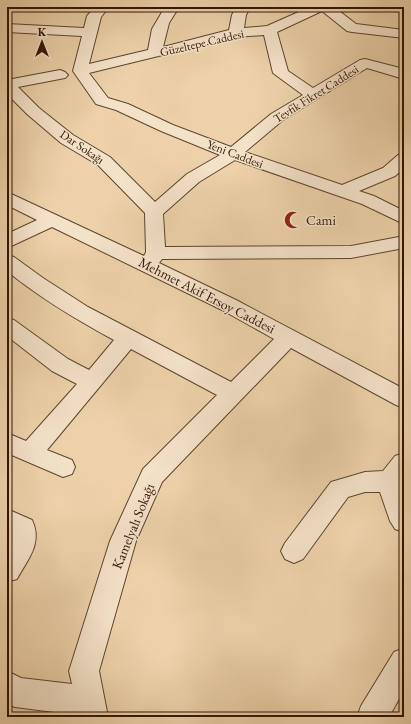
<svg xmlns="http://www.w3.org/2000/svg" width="411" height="724" font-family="'EB Garamond',serif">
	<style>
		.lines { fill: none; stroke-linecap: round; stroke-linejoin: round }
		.minor-casing { stroke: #5f442e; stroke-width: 2 }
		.minor { fill: #f3e1c8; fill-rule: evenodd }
		.labels { text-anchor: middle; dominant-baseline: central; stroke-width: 3; stroke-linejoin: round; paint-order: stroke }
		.far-street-label { font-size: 12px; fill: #301505; stroke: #f3e1c8 }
		.poi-label { font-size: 14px; fill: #301505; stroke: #f3e1c8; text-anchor: start }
		.street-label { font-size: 14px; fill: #301505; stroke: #f3e1c8 }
	</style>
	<rect width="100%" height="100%" fill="#ecd1aa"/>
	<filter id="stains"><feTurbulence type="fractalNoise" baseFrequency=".005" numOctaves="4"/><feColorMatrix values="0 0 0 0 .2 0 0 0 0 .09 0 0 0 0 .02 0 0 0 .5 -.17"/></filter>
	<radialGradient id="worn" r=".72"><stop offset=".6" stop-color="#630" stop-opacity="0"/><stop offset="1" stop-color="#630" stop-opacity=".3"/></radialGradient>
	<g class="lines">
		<!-- minor casing -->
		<g class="minor-casing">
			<g id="minor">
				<path d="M 95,7 L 109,7 L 101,17 L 89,64 L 148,50 L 152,29 L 165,7 L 179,7 L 169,23 L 163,47 L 229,30 L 232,15 L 236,7 L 250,7 L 246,15 L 244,28 L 267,26 L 310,7 L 334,7 L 356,24 L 404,30 L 404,38 L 352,32 L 347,31 L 322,11 L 277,32 L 288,71 L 313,88 L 360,60 L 365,59 L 404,69 L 404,79 L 367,68 L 283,120 L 245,152 L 342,185 L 383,168 L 398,155 L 404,154 L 404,168 L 395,176 L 359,191 L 374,196 L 404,211 L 404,224 L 362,204 L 235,160 L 199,182 L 163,214 L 165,247 L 351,246 L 404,236 L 404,248 L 351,258 L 162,259 L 159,263 L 236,300 L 404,389 L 404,408 L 396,405 L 291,348 L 162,482 L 136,541 L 99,671 L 108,717 L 78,717 L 77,715 L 15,707 L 7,704 L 7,671 L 21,678 L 72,684 L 69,671 L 110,541 L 143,469 L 217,395 L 131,349 L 47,450 L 72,460 L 75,467 L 72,474 L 63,477 L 7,453 L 7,433 L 26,441 L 77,384 L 52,371 L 7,336 L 7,318 L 14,320 L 68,359 L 89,370 L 114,340 C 77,320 40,298 7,271 L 7,255 L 14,257 L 43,278 L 88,307 L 231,382 L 274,339 L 222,310 L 52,227 L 7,248 L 7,234 L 37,220 L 7,205 L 7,192 L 144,256 L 146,252 L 145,213 L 98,165 L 61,143 L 27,114 L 7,94 L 7,80 L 60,70 L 65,72 L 68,75 L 65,78 L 18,87 L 39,108 L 73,135 L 110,157 L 155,202 L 187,174 L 220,155 L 161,131 L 116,110 L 96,104 L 73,71 L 82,36 L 7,32 L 7,24 L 84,28 L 87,16 ZM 264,35 L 273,73 L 303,95 L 271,114 L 231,147 L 173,125 L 128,104 L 108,98 L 89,73 L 236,37 Z"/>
				<path d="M 404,453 L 404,532 L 395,529 L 390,521 L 380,492 L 365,492 L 348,497 L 303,559 L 294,563 L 285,559 L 281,551 L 285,543 L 331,482 L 365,472 L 383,471 L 395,456 Z"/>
				<path d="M 7,509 L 32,520 C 43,543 28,559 17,579 L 7,582 L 7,546 L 11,539 L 10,534 L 7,532 Z"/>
				<path d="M 404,648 L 404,690 L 389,717 L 357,717 L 361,706 L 394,652 Z"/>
			</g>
		</g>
		<!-- minor -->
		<use href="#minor" class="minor"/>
	</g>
	<!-- icons -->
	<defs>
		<g id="mosque-bare" transform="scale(1.38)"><path d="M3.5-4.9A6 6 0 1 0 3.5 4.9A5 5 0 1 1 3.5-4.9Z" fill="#8f2418" stroke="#f3e1c8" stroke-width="2.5" paint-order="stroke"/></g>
	</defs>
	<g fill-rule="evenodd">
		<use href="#mosque-bare" x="293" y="220"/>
	</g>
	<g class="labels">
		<!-- far-street labels -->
		<g class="far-street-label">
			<text transform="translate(202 43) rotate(-13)">Güzeltepe Caddesi</text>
			<text transform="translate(316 94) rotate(-32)">Tevfik Fikret Caddesi</text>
			<text transform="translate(82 147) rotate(34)">Dar Sokağı</text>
			<text transform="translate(235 154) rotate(21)">Yeni Caddesi</text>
		</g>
		<!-- poi labels -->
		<g class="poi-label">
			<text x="306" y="220">Cami</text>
		</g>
		<!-- street labels -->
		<g class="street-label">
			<text transform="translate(207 295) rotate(27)">Mehmet Akif Ersoy Caddesi</text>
			<text transform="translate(133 526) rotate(-68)">Kamelyalı Sokağı</text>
		</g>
	</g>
	<!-- margin -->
	<rect width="411" height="724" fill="none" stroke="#ecd1aa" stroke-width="24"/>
	<rect x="8" y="8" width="395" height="708" fill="none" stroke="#301505" stroke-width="2"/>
	<rect x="12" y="12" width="387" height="700" fill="none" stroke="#301505"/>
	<!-- north arrow -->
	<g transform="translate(42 42)" stroke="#f3e1c8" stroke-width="3" paint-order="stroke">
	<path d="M0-3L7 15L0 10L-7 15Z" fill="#301505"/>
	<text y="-6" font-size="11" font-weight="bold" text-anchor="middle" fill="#301505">K</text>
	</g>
	<rect width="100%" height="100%" filter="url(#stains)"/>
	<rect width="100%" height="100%" fill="url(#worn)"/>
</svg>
